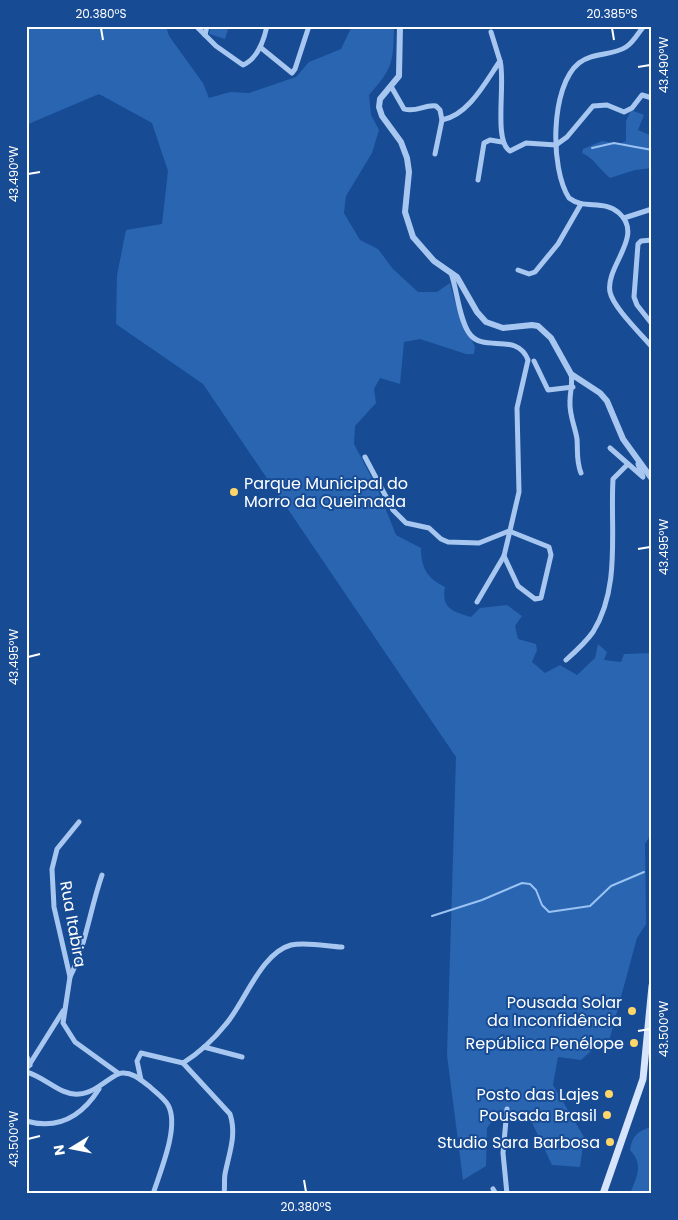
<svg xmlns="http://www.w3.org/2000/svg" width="678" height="1220" font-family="Poppins,sans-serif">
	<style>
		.green { fill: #2a65b2 }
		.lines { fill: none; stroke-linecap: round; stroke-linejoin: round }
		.stream { stroke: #9ac2f3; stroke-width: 2 }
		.minor { stroke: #a8c7f0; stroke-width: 5 }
		.tertiary { stroke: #a8c7f0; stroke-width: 6 }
		.secondary { stroke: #d6e5fb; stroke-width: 7 }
		.ticks { fill: none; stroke: #fff; stroke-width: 2 }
		.poi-dot { fill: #ffd667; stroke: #174b94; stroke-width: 2 }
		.labels { text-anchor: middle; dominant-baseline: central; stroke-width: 4; stroke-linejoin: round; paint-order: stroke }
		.poi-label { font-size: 16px; fill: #fff; stroke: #174b94; text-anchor: end }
		.street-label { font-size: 16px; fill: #fff; stroke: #174b94 }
		.neatline { fill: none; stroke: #fff; stroke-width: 2 }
		.ticks-label { font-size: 12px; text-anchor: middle; fill: #fff }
	</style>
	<rect width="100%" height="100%" fill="#174b94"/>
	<!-- green -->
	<g class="green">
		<path d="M 26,26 L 166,26 L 169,36 L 203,83 L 209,98 L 230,92 L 249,93 L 296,77 L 309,62 L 341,49 L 352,26 L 394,26 C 393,62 394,67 369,95 L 371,115 L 379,130 L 372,153 L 346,196 L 344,213 L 360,240 L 378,249 L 393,269 L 418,292 L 437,292 L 450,283 L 455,302 L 475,347 L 474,354 L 466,354 L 420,339 L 404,342 L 400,384 L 380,378 L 374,389 L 376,403 L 355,426 L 354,444 L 378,490 L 396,535 L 421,548 C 421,568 427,578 445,587 C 441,609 453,611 471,617 L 480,608 L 507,605 L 522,616 L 515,626 L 518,639 L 536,644 L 537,650 L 532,662 L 545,673 L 560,665 L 577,675 L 595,658 L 598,644 L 607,652 L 604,660 L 621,662 L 624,654 L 652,653 L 652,832 L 645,844 L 646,924 L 637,938 L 609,1041 L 600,1043 L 581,1060 L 558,1057 L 553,1085 L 584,1137 L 580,1167 L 552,1165 L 527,1112 L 499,1112 L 487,1128 L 486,1166 L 463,1180 L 447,1055 L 456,757 L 203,384 L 116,324 L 117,275 L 126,230 L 162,224 L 168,171 L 152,123 L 99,94 L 26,125 Z"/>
		<path d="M 211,26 L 229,26 L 225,39 L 209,34 Z"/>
		<path d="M 631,110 L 644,115 L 638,130 L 652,136 L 652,168 L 635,170 L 610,178 C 600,170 594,158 582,153 L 583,149 L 602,141 L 620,144 L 626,141 L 626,121 Z"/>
		<path d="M 652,1127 L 652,1194 L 630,1194 C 637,1176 644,1165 630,1150 C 632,1136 638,1130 652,1127 Z"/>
	</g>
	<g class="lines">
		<!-- stream -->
		<g class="stream">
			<path d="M 592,148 L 614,143 L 652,150"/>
			<path d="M 432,916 L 482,900 L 522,883 L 530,884 L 536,890 L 542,905 L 549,912 L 590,906 L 611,886 L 644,872"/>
		</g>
		<!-- minor -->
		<g class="minor">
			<path d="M 196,26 L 216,46 L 243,65 C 257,59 264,40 267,26"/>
			<path d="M 644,26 C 638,33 634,42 626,47 C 612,56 593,52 579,63 C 550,86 550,169 569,198 C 584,210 604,199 619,213 C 645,236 605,266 610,292 C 613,307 641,334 652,347"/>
			<path d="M 491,32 L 500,61"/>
			<path d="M 205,35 L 207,26"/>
			<path d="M 260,47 L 292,73 L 295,69 L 309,26"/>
			<path d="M 392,88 L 404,109 C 416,113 425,104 436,106 L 440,110 L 442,120 C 469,115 486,81 500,61 C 506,80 493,142 510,151 L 526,143 L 556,145 L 567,137 L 593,106 L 607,105 L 624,112 L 632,108 L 642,95 L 652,98"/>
			<path d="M 435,154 L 442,120"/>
			<path d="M 478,180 L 484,143 L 490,140 L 502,142"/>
			<path d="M 624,218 L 652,209"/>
			<path d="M 652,240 L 641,241 L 638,244 L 634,297 L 637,305 L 652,324"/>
			<path d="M 518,270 L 529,274 L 535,272 L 558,244 L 581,204"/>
			<path d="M 451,273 C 457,289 459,319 469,333 C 483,354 517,331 528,360 L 517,408 L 519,492 L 504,556 L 477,602"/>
			<path d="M 534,361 L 548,390 L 573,387"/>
			<path d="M 571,374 C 573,384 570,391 570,401 C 569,415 575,426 577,439 C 578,451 576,461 581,473"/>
			<path d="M 610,448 L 643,477 L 638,464"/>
			<path d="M 365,457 L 393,510 L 406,523 L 429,528 L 441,539 L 448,542 L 479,543 L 509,531 L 549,547 L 551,555 L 541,598 L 535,599 L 518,586 L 504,556"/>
			<path d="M 566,660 C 575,652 586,642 593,632 C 621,587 610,530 613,479 L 628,464"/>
			<path d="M 79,822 L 57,849 L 52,869 L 54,907 L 70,977 L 63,1023 L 75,1042 L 118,1073"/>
			<path d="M 70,977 C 86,945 90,909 102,875"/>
			<path d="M 204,1047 L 242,1057"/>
			<path d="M 26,1054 L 30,1065"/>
			<path d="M 183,1063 L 230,1114 C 237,1135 229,1153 225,1174 C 224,1180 225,1187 224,1194"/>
			<path d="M 26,1070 L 63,1011"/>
			<path d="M 26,1072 C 44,1076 60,1096 79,1094 C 97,1093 113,1073 122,1073 C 132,1072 141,1080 149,1086 C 155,1092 163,1097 168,1105 C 180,1126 160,1172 153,1194"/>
			<path d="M 141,1080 L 137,1061 L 141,1053 L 183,1063 C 199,1053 214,1039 226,1024 C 245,1002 261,953 291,945 C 306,942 326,946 342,947"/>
			<path d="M 507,1109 L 503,1153 L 507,1194"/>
			<path d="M 26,1121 C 58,1130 82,1116 99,1089"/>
			<path d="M 493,1189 L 496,1194"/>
		</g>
		<!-- tertiary -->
		<path class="tertiary" d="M 400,26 L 399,76 L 380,99 L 379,107 L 382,116 L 401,142 L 407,158 L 409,172 L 405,212 L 413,237 L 434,261 L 457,277 L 477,312 L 486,322 L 503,328 L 532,325 L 538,326 L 551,338 L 571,374 L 600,393 L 607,401 L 623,439 L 652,479"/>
		<!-- secondary -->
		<path class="secondary" d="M 603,1194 L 643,1079 L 652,986"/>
	</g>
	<!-- ticks -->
	<path class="ticks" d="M 101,28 L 103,40M 612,28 L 614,40M 638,67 L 650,65M 28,174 L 40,172M 638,549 L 650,547M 28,657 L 40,654M 638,1031 L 650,1029M 28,1139 L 40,1136M 304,1180 L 306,1192"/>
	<!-- markers -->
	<g class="poi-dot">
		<circle cx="234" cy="492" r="5"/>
		<circle cx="632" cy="1011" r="5"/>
		<circle cx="634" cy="1043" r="5"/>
		<circle cx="609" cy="1094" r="5"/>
		<circle cx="607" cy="1115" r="5"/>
		<circle cx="610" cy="1142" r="5"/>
	</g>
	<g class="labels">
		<!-- poi labels -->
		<g class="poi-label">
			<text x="244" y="483" text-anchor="start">Parque Municipal do<tspan x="244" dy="18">Morro da Queimada</tspan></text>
			<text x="622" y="1002">Pousada Solar<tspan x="622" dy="18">da Inconfidência</tspan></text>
			<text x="624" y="1043">República Penélope</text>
			<text x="599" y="1094">Posto das Lajes</text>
			<text x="597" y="1115">Pousada Brasil</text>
			<text x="600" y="1142">Studio Sara Barbosa</text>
		</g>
		<!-- street labels -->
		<g class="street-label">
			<text transform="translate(73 924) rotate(80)">Rua Itabira</text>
		</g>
	</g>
	<!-- border -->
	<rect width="678" height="1220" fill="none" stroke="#174b94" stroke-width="55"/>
	<!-- north arrow -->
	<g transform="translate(72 1148) rotate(260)" stroke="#174b94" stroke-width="4" paint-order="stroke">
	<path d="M0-4L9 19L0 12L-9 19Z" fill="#ffffff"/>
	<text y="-8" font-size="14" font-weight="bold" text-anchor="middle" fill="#ffffff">N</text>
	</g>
	<rect x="28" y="28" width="622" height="1164" class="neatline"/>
	<g class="ticks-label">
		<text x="101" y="18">20.380°S</text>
		<text x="612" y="18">20.385°S</text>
		<text transform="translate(664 65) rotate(-90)" y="4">43.490°W</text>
		<text transform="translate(14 174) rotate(-90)" y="4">43.490°W</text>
		<text transform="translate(664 547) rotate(-90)" y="4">43.495°W</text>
		<text transform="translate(14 657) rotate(-90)" y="4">43.495°W</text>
		<text transform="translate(664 1029) rotate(-90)" y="4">43.500°W</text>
		<text transform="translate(14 1139) rotate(-90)" y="4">43.500°W</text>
		<text x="306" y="1211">20.380°S</text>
	</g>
</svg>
